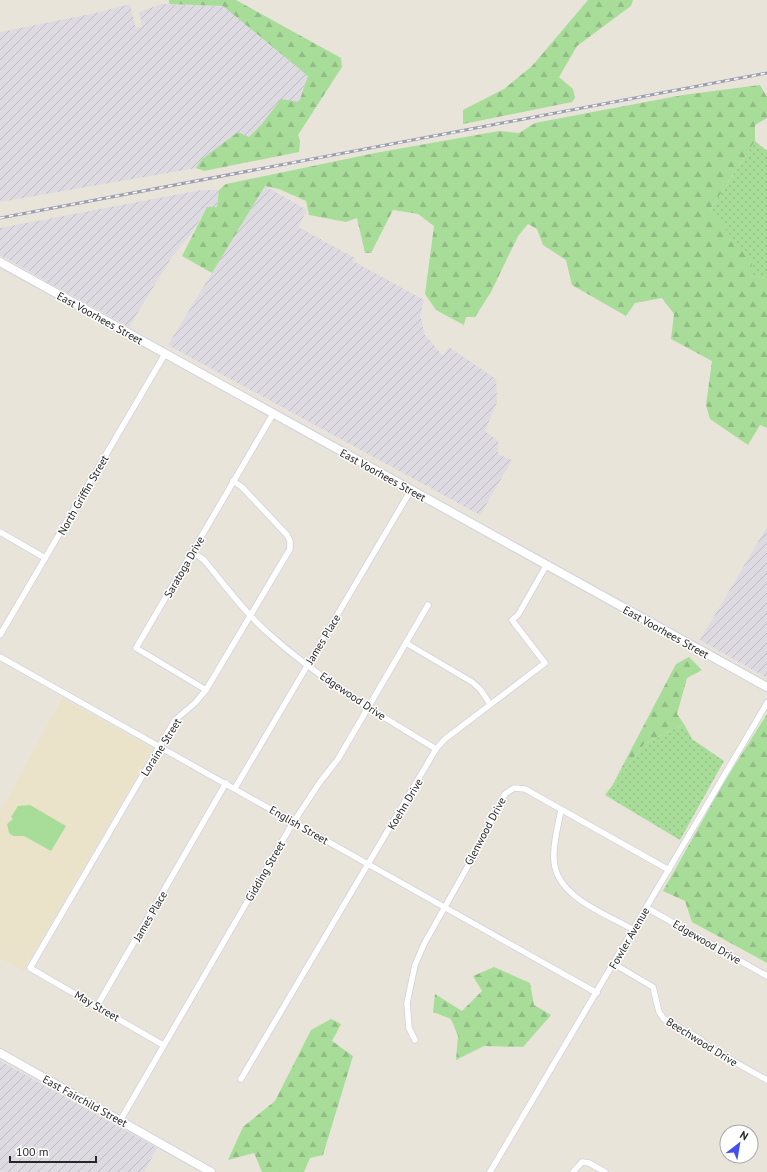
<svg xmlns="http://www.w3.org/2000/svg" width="767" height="1172" font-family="'PT Sans',sans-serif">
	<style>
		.industrial { fill: url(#industrial-furrows) }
		.education { fill: #eae3ca }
		.grass { fill: url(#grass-dots) }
		.forest { fill: url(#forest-firs) }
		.park { fill: #a8dc99 }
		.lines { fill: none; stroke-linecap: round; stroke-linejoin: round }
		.street-casing { stroke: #cfd0df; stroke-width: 7 }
		.secondary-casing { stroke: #cfd0df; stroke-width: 10 }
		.street { stroke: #fff; stroke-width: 5.5 }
		.secondary { stroke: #fff; stroke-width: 8 }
		.rail-casing { stroke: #9d9eb0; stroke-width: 3 }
		.rail { stroke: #fff; stroke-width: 1.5; stroke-dasharray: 4.5; stroke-linecap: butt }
		.labels { text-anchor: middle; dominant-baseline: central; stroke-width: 3; stroke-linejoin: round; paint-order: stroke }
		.street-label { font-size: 11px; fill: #272727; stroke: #fff }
	</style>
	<defs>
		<pattern id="industrial-furrows" width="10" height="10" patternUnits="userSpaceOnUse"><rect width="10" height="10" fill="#dddae1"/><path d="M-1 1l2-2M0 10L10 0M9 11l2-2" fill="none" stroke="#bebbc1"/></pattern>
		<pattern id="grass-dots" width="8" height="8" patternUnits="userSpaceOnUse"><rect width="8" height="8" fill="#a8dc99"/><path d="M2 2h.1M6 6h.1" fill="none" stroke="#91bd84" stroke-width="1.8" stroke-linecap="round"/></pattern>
		<pattern id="forest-firs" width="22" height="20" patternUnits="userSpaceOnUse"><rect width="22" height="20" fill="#a8dc99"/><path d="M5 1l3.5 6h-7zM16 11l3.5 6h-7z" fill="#91bd84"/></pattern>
	</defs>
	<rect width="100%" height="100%" fill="#e9e4d9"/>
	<!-- industrial -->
	<g class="industrial">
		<path d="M 130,4 L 136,28 L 142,27 L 139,12 L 162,4 L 223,6 L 308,76 L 299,102 L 262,124 L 249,138 L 202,159 L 196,168 L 0,202 L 0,32 L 96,13 Z"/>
		<path d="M 265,186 L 307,210 L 298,227 L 355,258 L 353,261 L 424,300 L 420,315 L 425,335 L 443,356 L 449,347 L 496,379 L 497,402 L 485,431 L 498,441 L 498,454 L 512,460 L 480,515 L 168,345 Z"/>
		<path d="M 201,190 L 219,190 L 217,207 L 207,208 L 191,234 L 171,258 L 129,327 L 55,286 L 48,284 L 43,279 L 0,255 L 0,228 Z"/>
		<path d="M 767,527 L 767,678 L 700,640 Z"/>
		<path d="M 0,1061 L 157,1148 L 144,1172 L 0,1172 Z"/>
	</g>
	<!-- education -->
	<path class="education" d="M 62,698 L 153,749 L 23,971 L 0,958 L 0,812 Z"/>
	<!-- grass -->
	<g class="grass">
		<path d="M 755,141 L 767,151 L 767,278 L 749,275 L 710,210 Z"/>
		<path d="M 684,724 L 692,739 L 724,761 L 680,840 L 605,795 L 644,744 Z"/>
	</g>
	<!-- forest -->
	<g class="forest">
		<path d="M 169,0 L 236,0 L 341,58 L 342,67 L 298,135 L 300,141 L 299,152 L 204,171 L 196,168 L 202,159 L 238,132 L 249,137 L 262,124 L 281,99 L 299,102 L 308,76 L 223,6 L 169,4 Z"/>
		<path d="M 588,0 L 633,0 L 631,6 L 577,46 L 559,77 L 573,89 L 575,98 L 572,102 L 463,124 L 463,110 L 504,89 L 532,66 Z"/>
		<path d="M 760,85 L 767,97 L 767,118 L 755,125 L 755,141 L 710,210 L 752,262 L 750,275 L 767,278 L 767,428 L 760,425 L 748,445 L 710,419 L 706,405 L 712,361 L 671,339 L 674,314 L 662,298 L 635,303 L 626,316 L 572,285 L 566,260 L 543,245 L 537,229 L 528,224 L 518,236 L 491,292 L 475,317 L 466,317 L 464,325 L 436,310 L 425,294 L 434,226 L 418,214 L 393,210 L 371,253 L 365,253 L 357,218 L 346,222 L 309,215 L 306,201 L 279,189 L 265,186 L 212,273 L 182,256 L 207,207 L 217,207 L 219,190 L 226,184 L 375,153 L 499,131 L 519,133 L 535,123 L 683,95 Z"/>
		<path d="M 689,657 L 702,670 L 687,678 L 677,714 L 684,724 L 644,744 L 612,786 L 676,664 Z"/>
		<path d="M 767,714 L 767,963 L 692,922 L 685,901 L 663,891 L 723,784 Z"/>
		<path d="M 494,967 L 530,983 L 534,1005 L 551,1015 L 523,1047 L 484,1046 L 456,1060 L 458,1036 L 451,1019 L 433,1012 L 435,994 L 462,1011 L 482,991 L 473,976 Z"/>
		<path d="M 331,1019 L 341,1024 L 332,1041 L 353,1056 L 323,1155 L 310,1158 L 304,1172 L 262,1172 L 254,1153 L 228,1160 L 243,1127 L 275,1101 L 311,1030 Z"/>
	</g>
	<!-- park -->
	<path class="park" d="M 30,805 L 66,826 L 51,851 L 24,836 L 13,836 L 9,833 L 7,824 L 13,819 L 11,817 L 18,806 Z"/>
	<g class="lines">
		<!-- street casing -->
		<g class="street-casing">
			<g id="street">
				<path d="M 0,532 L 45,558"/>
				<path d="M 193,552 L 204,560 C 225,585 244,612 268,633 C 319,679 378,714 436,749"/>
				<path d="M 0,635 L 165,354"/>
				<path d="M 406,643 L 472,682 L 480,689 L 490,704"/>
				<path d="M 0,657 L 597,993"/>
				<path d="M 206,690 L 136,648 L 273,414"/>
				<path d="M 235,788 L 411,490"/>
				<path d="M 561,810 C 558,826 551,852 555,867 C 562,899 608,915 634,930"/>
				<path d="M 647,908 L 767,976"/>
				<path d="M 614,964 L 653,987 L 659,1012 L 664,1019 L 700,1039 L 713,1050 L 767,1080"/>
				<path d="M 97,1006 L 226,783"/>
				<path d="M 415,1040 L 409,1028 L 407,1003 L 415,965 L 424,944 L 473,857 L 505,794 L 514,788 L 525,789 L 669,870"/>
				<path d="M 163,1045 L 30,968 L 175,720 L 195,703 L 206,690 L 290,549 L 290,541 L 287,535 L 242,487 L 233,481"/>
				<path d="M 241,1079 L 436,749 L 445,739 L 545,663 L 512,620 L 518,615 L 546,566"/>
				<path d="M 120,1121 L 291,826 L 320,782 L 338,759 L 428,605"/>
				<path d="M 490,1172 L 767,703"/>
				<path d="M 573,1172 L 582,1162 L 589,1163 L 605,1172"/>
			</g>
		</g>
		<!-- secondary casing -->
		<g class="secondary-casing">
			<g id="secondary">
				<path d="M 0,262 L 767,687"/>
				<path d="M 0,1053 L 211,1172"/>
			</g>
		</g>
		<!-- street -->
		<use href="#street" class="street"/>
		<!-- secondary -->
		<use href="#secondary" class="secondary"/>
		<!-- rail casing -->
		<g class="rail-casing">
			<path id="rail" d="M 0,218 L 767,73"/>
		</g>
		<!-- rail -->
		<use href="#rail" class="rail"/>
	</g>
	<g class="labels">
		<!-- street labels -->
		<g class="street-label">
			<text transform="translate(100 318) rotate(29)">East Voorhees Street</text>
			<text transform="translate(383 475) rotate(29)">East Voorhees Street</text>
			<text transform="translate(83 495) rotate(-60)">North Griffin Street</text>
			<text transform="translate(184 567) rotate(-60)">Saratoga Drive</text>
			<text transform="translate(666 632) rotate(29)">East Voorhees Street</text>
			<text transform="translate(323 639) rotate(-59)">James Place</text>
			<text transform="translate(353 696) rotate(34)">Edgewood Drive</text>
			<text transform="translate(161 747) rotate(-58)">Loraine Street</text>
			<text transform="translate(405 804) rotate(-59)">Koehn Drive</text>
			<text transform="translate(299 825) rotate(30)">English Street</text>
			<text transform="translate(485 831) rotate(-62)">Glenwood Drive</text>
			<text transform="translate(265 871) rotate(-60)">Gidding Street</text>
			<text transform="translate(150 916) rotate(-60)">James Place</text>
			<text transform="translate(629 938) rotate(-60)">Fowler Avenue</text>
			<text transform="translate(707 942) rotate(30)">Edgewood Drive</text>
			<text transform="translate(97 1006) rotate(30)">May Street</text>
			<text transform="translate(702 1042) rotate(32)">Beechwood Drive</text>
			<text transform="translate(85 1101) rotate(29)">East Fairchild Street</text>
		</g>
	</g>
	<!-- north arrow -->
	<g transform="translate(739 1144) rotate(31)"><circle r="19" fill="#ffffff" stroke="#a9a9a9"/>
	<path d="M0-3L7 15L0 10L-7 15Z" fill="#4450ec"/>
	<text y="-6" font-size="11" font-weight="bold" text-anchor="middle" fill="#272727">N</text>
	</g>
	<!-- scale -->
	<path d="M10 1156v6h86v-6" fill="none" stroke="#272727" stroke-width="2"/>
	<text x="16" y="1156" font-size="12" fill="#272727" stroke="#ffffff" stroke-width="3" paint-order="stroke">100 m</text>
</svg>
